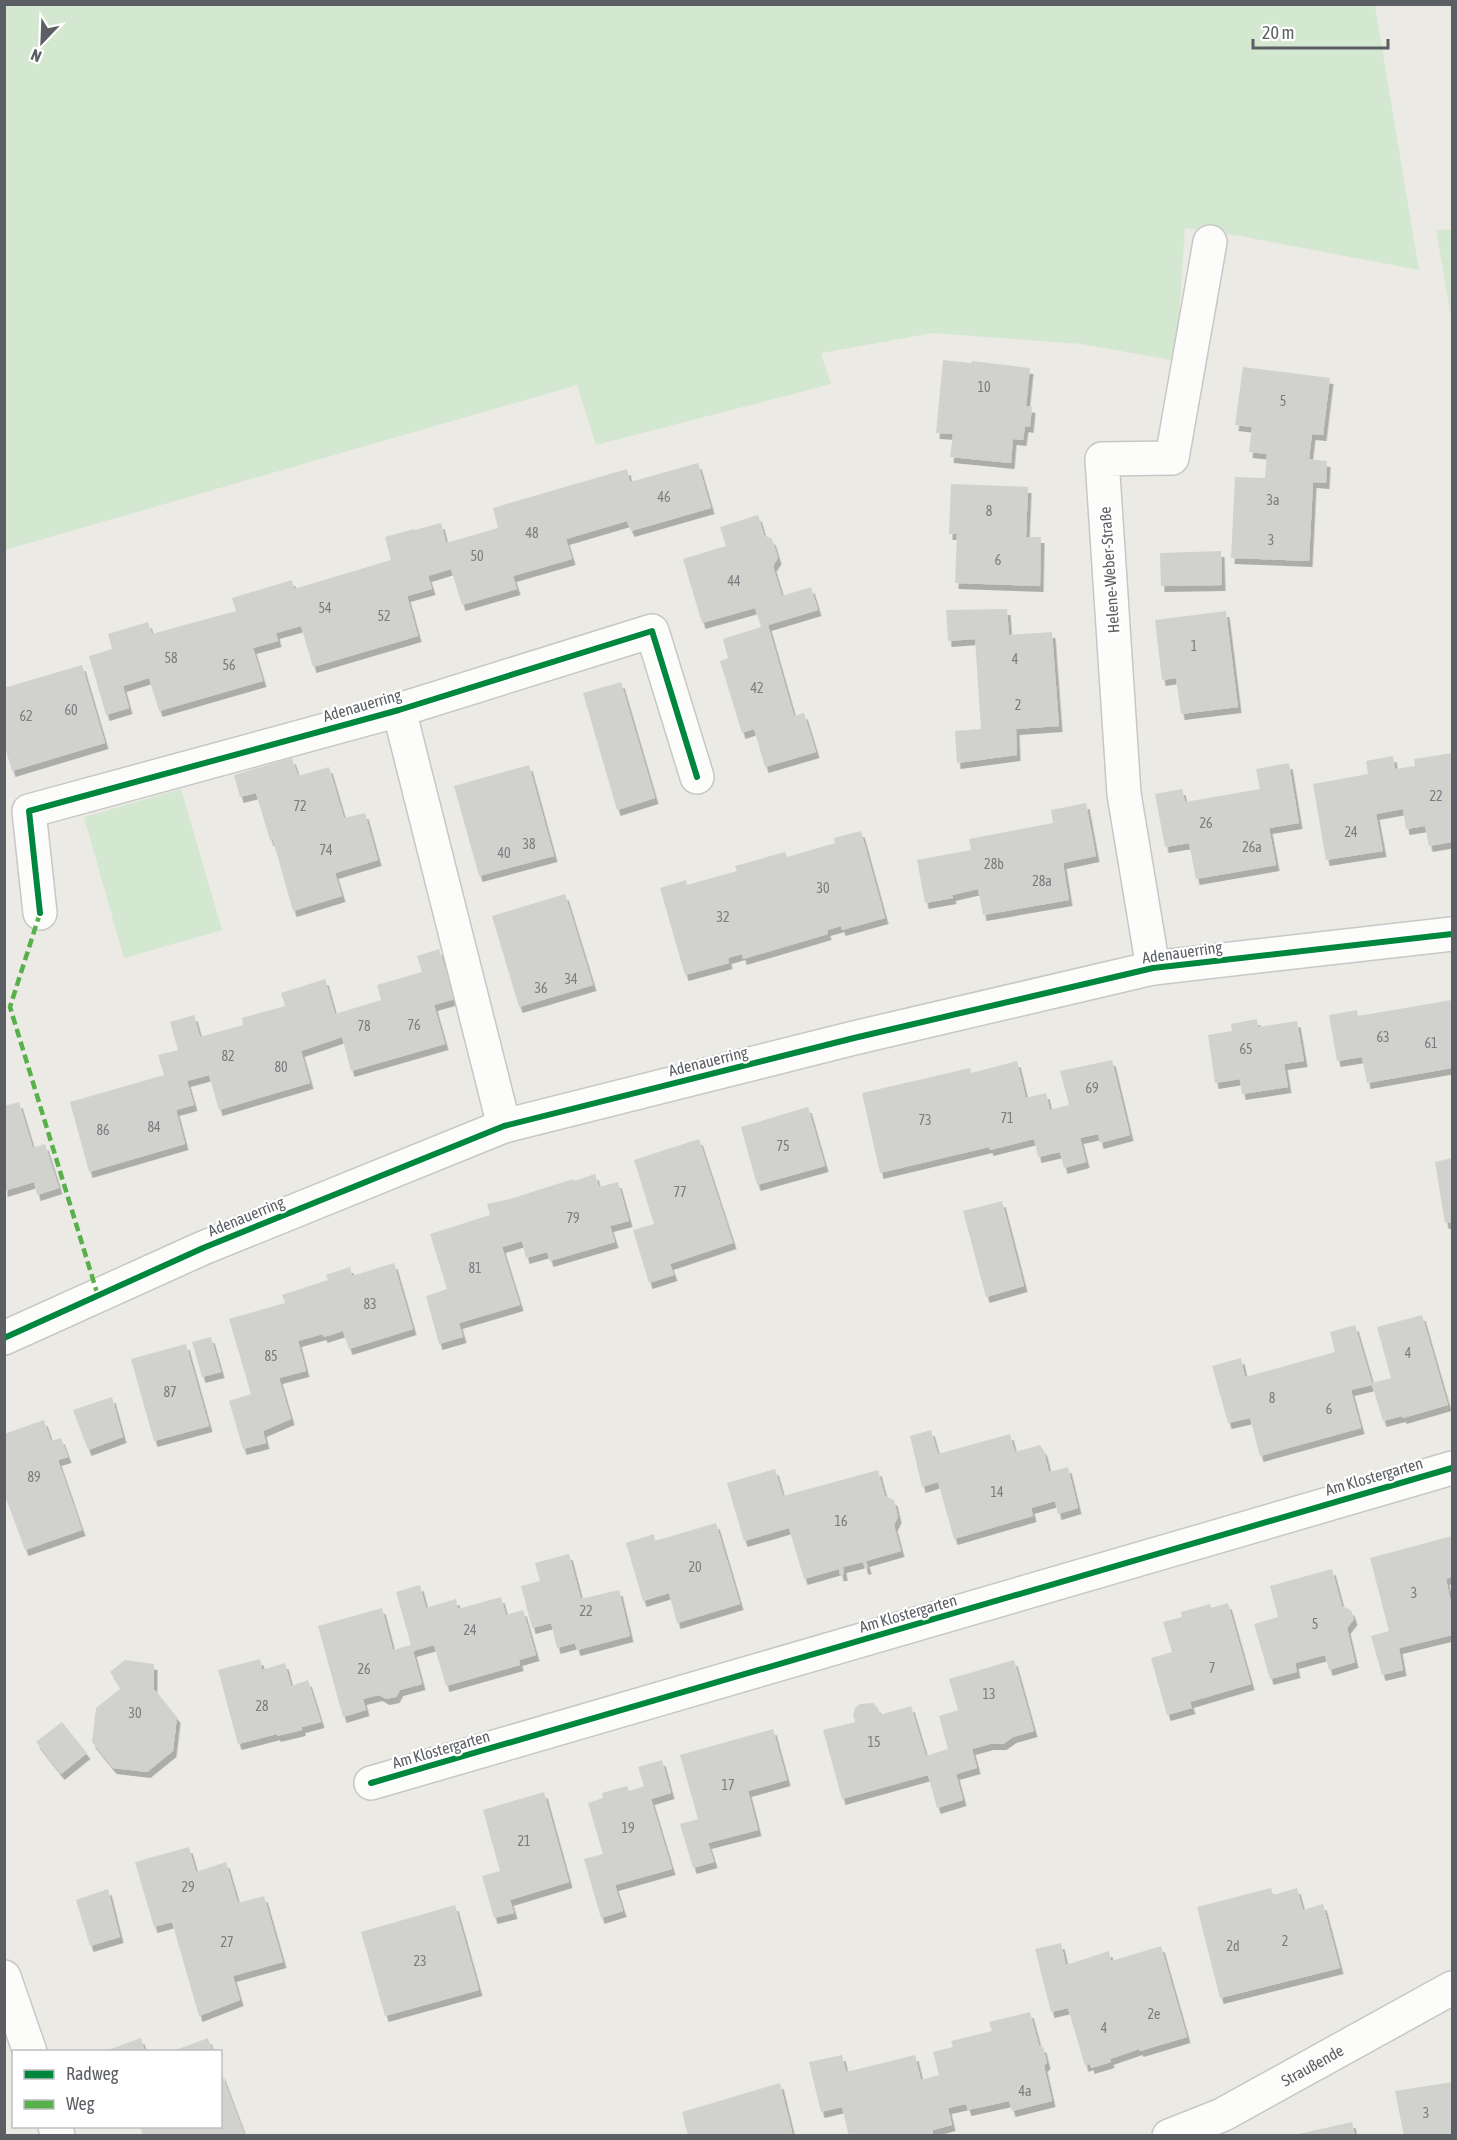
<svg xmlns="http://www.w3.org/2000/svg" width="1457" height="2140" font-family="'Asap Condensed',sans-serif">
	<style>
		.green { fill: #d4e7d1 }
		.building { fill: #d1d1ce; filter: url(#shadow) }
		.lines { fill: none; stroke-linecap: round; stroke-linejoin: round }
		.street-casing { stroke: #c7c7c6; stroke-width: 36 }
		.secondary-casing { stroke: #c8c8c7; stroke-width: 36 }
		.street { stroke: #fcfcfb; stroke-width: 33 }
		.secondary { stroke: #fcfcfb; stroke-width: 33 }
		.quiet { stroke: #58b04a; stroke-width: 4.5; stroke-dasharray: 9 4.5; stroke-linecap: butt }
		.cycleway-casing { stroke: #fff; stroke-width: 10 }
		.cycleway { stroke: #00873e; stroke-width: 6 }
		.labels { text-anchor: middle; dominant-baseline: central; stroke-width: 4.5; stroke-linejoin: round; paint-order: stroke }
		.number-label { font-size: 14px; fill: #7a7d7f }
		.street-label { font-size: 16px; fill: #5b5f63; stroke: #fff }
	</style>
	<defs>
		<filter id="shadow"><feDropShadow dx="3.5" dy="6" stdDeviation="0" flood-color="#0004"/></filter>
	</defs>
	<rect width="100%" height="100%" fill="#ebeae5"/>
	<!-- green -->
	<g class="green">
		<path d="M 5,5 L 1375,5 L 1419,270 L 1240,236 L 1185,228 L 1176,361 L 1082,344 L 933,333 L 821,353 L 831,384 L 596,445 L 577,385 L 5,550 Z"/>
		<path d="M 1452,229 L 1452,322 L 1436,230 Z"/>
		<path d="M 181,789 L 222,930 L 124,958 L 84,817 Z"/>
	</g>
	<!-- building -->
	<g class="building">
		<path d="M 943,360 L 971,363 L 972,361 L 1030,368 L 1026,406 L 1032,407 L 1030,427 L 1025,426 L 1023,440 L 1013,439 L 1011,463 L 950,457 L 953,434 L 936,433 Z"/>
		<path d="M 1243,367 L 1330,378 L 1323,435 L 1312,434 L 1309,459 L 1327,461 L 1326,483 L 1313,482 L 1309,561 L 1231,558 L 1235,477 L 1265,478 L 1267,454 L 1249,452 L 1252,427 L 1235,425 Z"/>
		<path d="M 698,463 L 711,508 L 631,531 L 627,521 L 566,539 L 572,559 L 513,576 L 517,589 L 462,605 L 451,569 L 428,576 L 432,589 L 407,596 L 418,636 L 313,667 L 301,626 L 276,633 L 278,641 L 253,648 L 263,681 L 159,711 L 149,678 L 123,686 L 129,708 L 106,715 L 89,656 L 112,649 L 108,634 L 148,622 L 152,634 L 236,611 L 232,598 L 292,580 L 294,589 L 391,560 L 385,537 L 414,529 L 415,530 L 441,523 L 446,543 L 498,528 L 493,508 L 627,469 L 630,482 Z"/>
		<path d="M 951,484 L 1028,487 L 1026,537 L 1041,537 L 1040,586 L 955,583 L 957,534 L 949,534 Z"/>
		<path d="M 758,515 L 764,535 L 772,539 L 778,558 L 773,566 L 782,596 L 811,587 L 818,610 L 768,625 L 794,716 L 804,713 L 816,752 L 765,767 L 754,729 L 742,733 L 720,661 L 728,658 L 723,639 L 761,627 L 755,608 L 702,623 L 683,559 L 726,546 L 720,527 Z"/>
		<path d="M 1221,551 L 1222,585 L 1161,586 L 1160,553 Z"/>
		<path d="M 1007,609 L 1009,635 L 1052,632 L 1059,726 L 1016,729 L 1017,755 L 957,763 L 955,731 L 981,729 L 975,639 L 948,641 L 946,610 Z"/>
		<path d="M 1226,611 L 1238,707 L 1181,714 L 1176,678 L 1162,680 L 1155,620 Z"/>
		<path d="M 82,665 L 105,743 L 12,771 L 4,744 L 4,688 Z"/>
		<path d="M 621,682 L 655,798 L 617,810 L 583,693 Z"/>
		<path d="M 1452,753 L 1452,842 L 1429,846 L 1425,826 L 1406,829 L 1403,809 L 1376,814 L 1383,851 L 1326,860 L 1313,784 L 1368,774 L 1366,761 L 1393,756 L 1395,769 L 1415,766 L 1414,759 Z"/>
		<path d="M 292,758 L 298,776 L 329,767 L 344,818 L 365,813 L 378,860 L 335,873 L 342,896 L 293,911 L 273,840 L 270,840 L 256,793 L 240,797 L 234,775 Z"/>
		<path d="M 1289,763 L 1299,823 L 1269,828 L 1276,865 L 1196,879 L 1189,843 L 1165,847 L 1155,794 L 1182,789 L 1185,802 L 1260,789 L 1256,769 Z"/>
		<path d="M 529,765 L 554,856 L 479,876 L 454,786 Z"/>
		<path d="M 1086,803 L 1096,856 L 1063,863 L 1069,900 L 983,915 L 978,889 L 952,895 L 953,898 L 925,903 L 917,860 L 971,850 L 969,839 L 1053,823 L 1051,810 Z"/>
		<path d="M 861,831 L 885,918 L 842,930 L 841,926 L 827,930 L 828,934 L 743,959 L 742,954 L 728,958 L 729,963 L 685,975 L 660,888 L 686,880 L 687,885 L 737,871 L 735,866 L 785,852 L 787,857 L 835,843 L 834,838 Z"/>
		<path d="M 565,894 L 593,985 L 519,1007 L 492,916 Z"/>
		<path d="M 439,949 L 455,999 L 434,1005 L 445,1044 L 351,1071 L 342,1037 L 301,1051 L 310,1083 L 219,1110 L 209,1075 L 187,1081 L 194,1105 L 176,1110 L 185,1144 L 89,1172 L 70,1102 L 164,1075 L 158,1055 L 178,1050 L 170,1022 L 194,1015 L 200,1037 L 243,1025 L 242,1018 L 285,1006 L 281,993 L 325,979 L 335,1014 L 381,1000 L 377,985 L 422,972 L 417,956 Z"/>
		<path d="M 1452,1000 L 1452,1068 L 1367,1083 L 1362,1057 L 1337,1061 L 1329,1015 L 1357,1010 L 1358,1016 Z"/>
		<path d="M 1257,1019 L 1258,1027 L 1297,1021 L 1304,1061 L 1284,1064 L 1288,1087 L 1242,1094 L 1240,1079 L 1215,1083 L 1208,1035 L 1232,1031 L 1231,1024 Z"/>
		<path d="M 1112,1060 L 1130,1135 L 1100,1143 L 1098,1134 L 1080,1138 L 1086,1162 L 1064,1168 L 1060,1152 L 1038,1157 L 1034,1139 L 990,1150 L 989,1147 L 880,1173 L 862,1093 L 970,1068 L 971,1073 L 1017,1061 L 1026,1098 L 1046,1093 L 1050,1110 L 1069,1105 L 1060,1071 Z"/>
		<path d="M 19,1102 L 33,1148 L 45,1144 L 59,1188 L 37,1195 L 34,1182 L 4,1191 L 4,1106 Z"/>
		<path d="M 808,1107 L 825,1166 L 757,1185 L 741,1127 Z"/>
		<path d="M 699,1139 L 733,1243 L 670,1264 L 674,1275 L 649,1283 L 633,1230 L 654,1224 L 634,1160 Z"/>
		<path d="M 1452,1158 L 1452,1222 L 1445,1223 L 1435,1162 Z"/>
		<path d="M 595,1174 L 599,1187 L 618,1182 L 629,1221 L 610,1226 L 615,1242 L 550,1261 L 547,1252 L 526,1258 L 522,1241 L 502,1247 L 520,1305 L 459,1323 L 463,1337 L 439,1344 L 426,1296 L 447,1289 L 430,1234 L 490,1215 L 487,1204 L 510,1199 L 573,1179 L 574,1181 Z"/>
		<path d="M 1002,1201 L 1024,1286 L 986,1297 L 963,1211 Z"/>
		<path d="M 394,1263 L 413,1329 L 349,1349 L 343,1331 L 324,1337 L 323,1334 L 298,1341 L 306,1371 L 279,1378 L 291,1419 L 263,1431 L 266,1443 L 243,1449 L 229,1401 L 251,1394 L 229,1319 L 285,1303 L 282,1295 L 328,1280 L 326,1275 L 350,1267 L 352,1276 Z"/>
		<path d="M 1422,1315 L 1448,1405 L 1403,1418 L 1402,1416 L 1383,1421 L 1372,1385 L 1351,1390 L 1361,1428 L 1260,1456 L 1250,1418 L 1228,1423 L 1212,1366 L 1241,1358 L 1245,1377 L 1289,1365 L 1335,1352 L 1330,1332 L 1355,1325 L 1372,1383 L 1391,1378 L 1377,1327 Z"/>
		<path d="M 211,1337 L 221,1372 L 202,1377 L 192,1342 Z"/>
		<path d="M 186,1344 L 209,1426 L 154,1441 L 131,1359 Z"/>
		<path d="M 112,1397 L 123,1437 L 88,1450 L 73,1410 Z"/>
		<path d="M 44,1420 L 51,1441 L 61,1438 L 68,1457 L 58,1460 L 82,1530 L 25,1550 L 4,1493 L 4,1434 Z"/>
		<path d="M 931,1430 L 938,1454 L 1010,1434 L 1015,1452 L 1040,1445 L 1044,1451 L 1049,1472 L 1068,1467 L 1078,1508 L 1058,1514 L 1055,1501 L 1031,1508 L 1033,1516 L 954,1539 L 938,1482 L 922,1487 L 910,1436 Z"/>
		<path d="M 775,1469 L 783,1496 L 878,1470 L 885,1496 L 894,1500 L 898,1517 L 894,1525 L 901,1551 L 866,1561 L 868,1568 L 865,1569 L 863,1562 L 843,1567 L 844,1575 L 840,1575 L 839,1569 L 804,1579 L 789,1528 L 744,1541 L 727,1483 Z"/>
		<path d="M 716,1523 L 740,1604 L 677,1623 L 669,1593 L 643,1601 L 626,1543 L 654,1534 L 655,1541 Z"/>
		<path d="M 1452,1536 L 1452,1577 L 1446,1579 L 1452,1607 L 1452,1635 L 1399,1648 L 1403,1670 L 1382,1675 L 1371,1636 L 1389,1631 L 1370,1558 Z"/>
		<path d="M 569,1554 L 581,1599 L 619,1590 L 630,1636 L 577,1650 L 575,1643 L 557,1648 L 551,1623 L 532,1628 L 521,1586 L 540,1581 L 535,1563 Z"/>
		<path d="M 1332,1569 L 1342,1606 L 1351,1610 L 1354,1619 L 1347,1628 L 1355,1662 L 1329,1670 L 1325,1655 L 1295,1663 L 1297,1672 L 1270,1679 L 1254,1624 L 1278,1617 L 1270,1586 Z"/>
		<path d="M 420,1585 L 426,1608 L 456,1599 L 458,1609 L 501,1597 L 506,1615 L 523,1610 L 536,1655 L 519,1660 L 520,1665 L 446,1686 L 434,1645 L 413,1651 L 422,1684 L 400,1690 L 396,1697 L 386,1699 L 379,1695 L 363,1699 L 366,1710 L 343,1717 L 318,1626 L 382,1608 L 393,1650 L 411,1645 L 396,1592 Z"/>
		<path d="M 1228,1603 L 1251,1684 L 1190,1702 L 1192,1708 L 1167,1715 L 1151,1658 L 1172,1652 L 1163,1622 L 1182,1617 L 1181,1612 L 1210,1604 L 1211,1608 Z"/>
		<path d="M 260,1659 L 262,1670 L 285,1663 L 291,1686 L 308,1680 L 321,1722 L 302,1727 L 302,1730 L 277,1736 L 277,1734 L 238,1744 L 218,1670 Z"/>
		<path d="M 125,1660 L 154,1664 L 154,1690 L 156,1691 L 177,1717 L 173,1751 L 147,1772 L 113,1768 L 92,1742 L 96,1708 L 121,1688 L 110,1672 Z"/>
		<path d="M 1014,1660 L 1034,1731 L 1013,1737 L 1003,1744 L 990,1744 L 972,1749 L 977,1768 L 956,1774 L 963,1800 L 937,1808 L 928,1775 L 842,1799 L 823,1730 L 855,1722 L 853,1715 L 855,1708 L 860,1704 L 873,1703 L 878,1708 L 880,1715 L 911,1706 L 926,1756 L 948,1749 L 939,1716 L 958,1710 L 949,1679 Z"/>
		<path d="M 62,1722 L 87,1753 L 61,1774 L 36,1742 Z"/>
		<path d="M 773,1729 L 787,1780 L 748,1791 L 758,1830 L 708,1843 L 714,1862 L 693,1868 L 680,1824 L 698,1819 L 680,1755 Z"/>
		<path d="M 662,1760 L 671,1793 L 651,1799 L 672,1869 L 615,1885 L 623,1911 L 601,1918 L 584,1859 L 603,1854 L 588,1803 L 603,1798 L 602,1793 L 627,1786 L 629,1791 L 644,1786 L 638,1767 Z"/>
		<path d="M 544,1792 L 569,1882 L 510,1900 L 514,1913 L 494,1918 L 482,1876 L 500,1871 L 483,1810 Z"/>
		<path d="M 189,1847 L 196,1872 L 226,1862 L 238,1903 L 264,1896 L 283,1962 L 233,1976 L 240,2000 L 199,2016 L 172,1922 L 154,1927 L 135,1862 Z"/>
		<path d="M 1271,1888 L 1273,1895 L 1297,1888 L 1303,1910 L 1323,1904 L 1340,1968 L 1220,1998 L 1197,1907 Z"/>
		<path d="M 108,1889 L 120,1937 L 90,1946 L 76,1900 Z"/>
		<path d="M 455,1905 L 479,1990 L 385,2016 L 361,1932 Z"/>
		<path d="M 1061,1943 L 1066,1965 L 1109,1951 L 1111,1961 L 1161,1946 L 1187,2037 L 1140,2051 L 1139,2049 L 1110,2059 L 1111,2062 L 1091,2068 L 1090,2064 L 1085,2066 L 1068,2008 L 1051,2012 L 1035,1949 Z"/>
		<path d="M 1030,2012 L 1039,2045 L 1043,2047 L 1047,2063 L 1044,2066 L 1052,2101 L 1012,2111 L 1009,2101 L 968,2110 L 966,2104 L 948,2108 L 952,2125 L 933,2130 L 933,2133 L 924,2136 L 849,2136 L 842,2107 L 821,2112 L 809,2062 L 842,2055 L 846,2072 L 915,2055 L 921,2080 L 939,2075 L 933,2052 L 953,2047 L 951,2041 L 992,2031 L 989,2022 Z"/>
		<path d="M 141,2038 L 145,2052 L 105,2052 L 105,2051 Z"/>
		<path d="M 208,2038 L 213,2052 L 173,2052 L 173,2051 Z"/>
		<path d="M 221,2072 L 245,2136 L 143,2136 L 140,2126 L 220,2126 Z"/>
		<path d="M 1452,2082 L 1452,2136 L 1404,2136 L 1395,2091 Z"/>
		<path d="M 780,2083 L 793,2136 L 688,2136 L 682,2112 Z"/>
		<path d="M 1352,2122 L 1355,2136 L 1294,2136 L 1294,2135 Z"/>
	</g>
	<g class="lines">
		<!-- street casing -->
		<g class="street-casing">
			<g id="street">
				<path d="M 399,710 L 504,1126"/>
				<path d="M 40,913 L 29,811 L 399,710 L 652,631 L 697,777"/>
				<path d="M 1153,968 L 1124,794 L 1102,459 L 1172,458 L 1210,242"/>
				<path d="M 4,1338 L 203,1248 L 504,1126 L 854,1038 L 1153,968 L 1452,934"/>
				<path d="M 371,1783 L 1452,1468"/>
				<path id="s1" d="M 1169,2136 L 1222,2115 L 1452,1988"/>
			</g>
		</g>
		<!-- secondary casing -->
		<g class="secondary-casing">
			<g id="secondary">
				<path d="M 4,1977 L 30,2052"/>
				<path d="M 55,2126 L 58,2136"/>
			</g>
		</g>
		<!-- street -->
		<use href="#street" class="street"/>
		<!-- secondary -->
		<use href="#secondary" class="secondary"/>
		<!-- quiet -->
		<path class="quiet" d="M 40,913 L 10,1007 L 98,1296"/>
		<!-- cycleway casing -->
		<g class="cycleway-casing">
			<g id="cycleway">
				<path d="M 40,913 L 29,811 L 399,710 L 652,631 L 697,777"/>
				<path d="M 4,1338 L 203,1248 L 504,1126 L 854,1038 L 1153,968 L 1452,934"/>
				<path d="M 371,1783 L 1452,1468"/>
			</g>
		</g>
		<!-- cycleway -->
		<use href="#cycleway" class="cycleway"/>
	</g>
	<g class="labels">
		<!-- number labels -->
		<g class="number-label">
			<text x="984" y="387">10</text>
			<text x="1283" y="401">5</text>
			<text x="664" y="497">46</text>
			<text x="1273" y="500">3a</text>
			<text x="989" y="511">8</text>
			<text x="532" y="533">48</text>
			<text x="1271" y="540">3</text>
			<text x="477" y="556">50</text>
			<text x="998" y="560">6</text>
			<text x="734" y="581">44</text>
			<text x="325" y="608">54</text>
			<text x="384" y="616">52</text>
			<text x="1194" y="646">1</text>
			<text x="171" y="658">58</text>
			<text x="1015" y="659">4</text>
			<text x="229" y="665">56</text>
			<text x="757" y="688">42</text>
			<text x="1018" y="705">2</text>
			<text x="71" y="710">60</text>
			<text x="26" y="716">62</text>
			<text x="1436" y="796">22</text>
			<text x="300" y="806">72</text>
			<text x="1206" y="823">26</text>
			<text x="1351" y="832">24</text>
			<text x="529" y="844">38</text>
			<text x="1252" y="847">26a</text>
			<text x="326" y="850">74</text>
			<text x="504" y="853">40</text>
			<text x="994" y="864">28b</text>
			<text x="1042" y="881">28a</text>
			<text x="823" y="888">30</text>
			<text x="723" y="917">32</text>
			<text x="571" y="979">34</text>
			<text x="541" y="988">36</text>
			<text x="414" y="1025">76</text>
			<text x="364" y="1026">78</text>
			<text x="1383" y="1037">63</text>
			<text x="1431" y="1043">61</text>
			<text x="1246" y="1049">65</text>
			<text x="228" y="1056">82</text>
			<text x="281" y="1067">80</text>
			<text x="1092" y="1088">69</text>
			<text x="1007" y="1118">71</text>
			<text x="925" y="1120">73</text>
			<text x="154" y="1127">84</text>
			<text x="103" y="1130">86</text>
			<text x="783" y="1146">75</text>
			<text x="680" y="1192">77</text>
			<text x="573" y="1218">79</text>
			<text x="475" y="1268">81</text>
			<text x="370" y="1304">83</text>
			<text x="1408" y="1353">4</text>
			<text x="271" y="1356">85</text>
			<text x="170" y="1392">87</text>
			<text x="1272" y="1398">8</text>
			<text x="1329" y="1409">6</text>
			<text x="34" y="1477">89</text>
			<text x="997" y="1492">14</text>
			<text x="841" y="1521">16</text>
			<text x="695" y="1567">20</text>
			<text x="1414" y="1593">3</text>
			<text x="586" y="1611">22</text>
			<text x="1315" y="1624">5</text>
			<text x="470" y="1630">24</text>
			<text x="1212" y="1668">7</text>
			<text x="364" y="1669">26</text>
			<text x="989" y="1694">13</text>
			<text x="262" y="1706">28</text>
			<text x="135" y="1713">30</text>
			<text x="874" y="1742">15</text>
			<text x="728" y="1785">17</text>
			<text x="628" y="1828">19</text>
			<text x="524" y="1841">21</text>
			<text x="188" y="1887">29</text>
			<text x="1285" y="1941">2</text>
			<text x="227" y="1942">27</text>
			<text x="1233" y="1946">2d</text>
			<text x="420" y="1961">23</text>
			<text x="1154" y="2014">2e</text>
			<text x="1104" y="2028">4</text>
			<text x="1025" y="2091">4a</text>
			<text x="1426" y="2113">3</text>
		</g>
		<!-- street labels -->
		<g class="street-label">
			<text transform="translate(1109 570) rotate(-94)">Helene-Weber-Straße</text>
			<text transform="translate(362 705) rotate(-16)">Adenauerring</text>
			<text transform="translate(1182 952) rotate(-8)">Adenauerring</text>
			<text transform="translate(708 1061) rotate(-14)">Adenauerring</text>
			<text transform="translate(246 1216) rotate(-22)">Adenauerring</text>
			<text transform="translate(1374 1476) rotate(-16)">Am Klostergarten</text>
			<text transform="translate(908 1613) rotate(-16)">Am Klostergarten</text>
			<text transform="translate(441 1749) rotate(-16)">Am Klostergarten</text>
			<text stroke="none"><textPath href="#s1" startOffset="160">Straußende</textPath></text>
		</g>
	</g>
	<!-- border -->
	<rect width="1457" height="2140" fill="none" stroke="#5b5f63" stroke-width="12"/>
	<!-- legend -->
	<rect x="12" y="2050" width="210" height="78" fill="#ffffff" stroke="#bdbfc1" stroke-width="1.5"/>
	<rect x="24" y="2070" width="30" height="9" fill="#00873e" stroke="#bdbfc1" stroke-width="1.5"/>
	<text x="66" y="2080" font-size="18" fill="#5b5f63">Radweg</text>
	<rect x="24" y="2100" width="30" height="9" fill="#58b04a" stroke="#bdbfc1" stroke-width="1.5"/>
	<text x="66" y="2110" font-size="18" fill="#5b5f63">Weg</text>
	<!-- north arrow -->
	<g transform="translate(42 42) rotate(203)" stroke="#ffffff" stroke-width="4.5" paint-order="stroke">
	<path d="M0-4.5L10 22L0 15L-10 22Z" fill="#5b5f63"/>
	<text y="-9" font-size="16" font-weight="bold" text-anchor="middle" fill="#5b5f63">N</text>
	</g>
	<!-- scale -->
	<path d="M1253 39v9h135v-9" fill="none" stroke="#5b5f63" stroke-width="3"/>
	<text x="1262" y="39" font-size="18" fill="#5b5f63" stroke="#ffffff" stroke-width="4.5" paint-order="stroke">20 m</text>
</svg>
